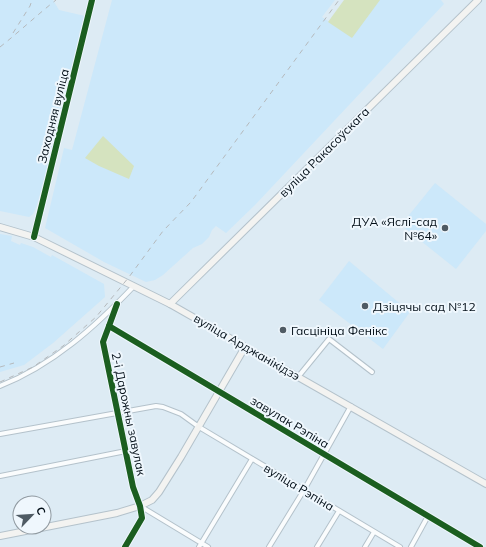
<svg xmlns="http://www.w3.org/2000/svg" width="486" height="547" font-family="Mulish,sans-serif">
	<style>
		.built { fill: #cce8fa }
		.green { fill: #d5e3bf }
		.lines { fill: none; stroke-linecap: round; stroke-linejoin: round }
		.minor-casing { stroke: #b4c2cb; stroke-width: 6 }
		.secondary-casing { stroke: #b4c2cb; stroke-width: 8 }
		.minor { stroke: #fafcfd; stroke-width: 4 }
		.secondary { stroke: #f3f3f1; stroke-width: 6 }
		.rail { stroke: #b5b9bc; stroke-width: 1; stroke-dasharray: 5 5; stroke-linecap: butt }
		.cycleway-casing { stroke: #eff7fd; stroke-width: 8 }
		.cycleway { stroke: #1b5e20; stroke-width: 6 }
		.poi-dot { fill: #4f5b64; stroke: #eff7fd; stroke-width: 1.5 }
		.labels { text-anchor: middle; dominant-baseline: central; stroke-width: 4; stroke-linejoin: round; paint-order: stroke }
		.street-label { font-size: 12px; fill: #020e17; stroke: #eff7fd }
		.poi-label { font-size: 12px; fill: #020e17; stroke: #eff7fd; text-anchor: start }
	</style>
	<rect width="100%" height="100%" fill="#ddebf4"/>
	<!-- built -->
	<g class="built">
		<path d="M 0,0 L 53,0 L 59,10 L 85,16 L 83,28 L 80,30 L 79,35 L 80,36 L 55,140 L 37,205 L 33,214 L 29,217 L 0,211 Z"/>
		<path d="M 112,0 L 335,0 L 322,17 L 337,27 L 379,0 L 441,0 L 444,4 L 255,205 L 226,233 L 216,226 L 212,230 L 209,237 L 202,244 L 193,248 L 163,275 L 155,280 L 146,282 L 104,262 L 45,228 L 64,148 L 72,150 Z"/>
		<path d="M 435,183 L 486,224 L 486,231 L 456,269 L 401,225 Z"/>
		<path d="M 0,234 L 12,236 L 11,241 L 20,245 L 21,243 L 33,247 L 51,257 L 52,255 L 104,284 L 105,297 L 53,343 L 24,365 L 0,372 Z"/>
		<path d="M 349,261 L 410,312 L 383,349 L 319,300 Z"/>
	</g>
	<!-- green -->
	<g class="green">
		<path d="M 344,0 L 380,0 L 352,38 L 328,22 Z"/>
		<path d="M 103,136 L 134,166 L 129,179 L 99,166 L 85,158 Z"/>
	</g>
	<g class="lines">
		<!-- minor casing -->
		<g class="minor-casing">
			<g id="minor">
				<path d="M 34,237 L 92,0"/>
				<path d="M 117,304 L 109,326 L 480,547"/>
				<path d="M 109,326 L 103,342 L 133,487 L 140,506 L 142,518 L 125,547"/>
				<path d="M 298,377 L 329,339 L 372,372"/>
				<path d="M 0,386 C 53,365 95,327 134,286"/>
				<path d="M 0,434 L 156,406 L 163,407 L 181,414 L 199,427 L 400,547"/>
				<path d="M 0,476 L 126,451"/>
				<path d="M 140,506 L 208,547"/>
				<path d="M 199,547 L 252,459"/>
				<path d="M 269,547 L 304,490 L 351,406"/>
				<path d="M 317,547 L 339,511"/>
				<path d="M 365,547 L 374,532"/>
				<path d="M 411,547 L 428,516"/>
			</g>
		</g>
		<!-- secondary casing -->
		<g class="secondary-casing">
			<g id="secondary">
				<path d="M 0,227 L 34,237 L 170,304 L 486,484"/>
				<path d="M 170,304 L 478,0"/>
				<path d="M 0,536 L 117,513 L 140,506 L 152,500 L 159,492 L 181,457 L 245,347"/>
			</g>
		</g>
		<!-- minor -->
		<use href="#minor" class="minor"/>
		<!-- secondary -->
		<use href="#secondary" class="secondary"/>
		<!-- rail -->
		<g class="rail">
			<path d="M 13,33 L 30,6 L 32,0"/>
			<path d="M 0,47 C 19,32 37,15 56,0"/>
			<path d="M 0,367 L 14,363"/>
			<path d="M 0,382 L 33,367 L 63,346 L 96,317 L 129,277 L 163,231 L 191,202 L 339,0"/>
		</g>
		<!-- cycleway casing -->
		<g class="cycleway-casing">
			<g id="cycleway">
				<path d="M 34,237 L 92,0"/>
				<path d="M 117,304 L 109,326 L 480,547"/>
				<path d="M 109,326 L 103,342 L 133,487 L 140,506 L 142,518 L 125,547"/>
			</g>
		</g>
		<!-- cycleway -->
		<use href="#cycleway" class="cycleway"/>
	</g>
	<!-- markers -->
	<g class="poi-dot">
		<circle cx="445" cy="228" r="4"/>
		<circle cx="365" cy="306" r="4"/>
		<circle cx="283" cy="330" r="4"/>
	</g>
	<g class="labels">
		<!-- street labels -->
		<g class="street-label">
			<text transform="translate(53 116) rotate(-76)">Заходняя вуліца</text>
			<text transform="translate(324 152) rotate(-45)">вуліца Ракасоўскага</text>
			<text transform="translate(247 347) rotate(30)">вуліца Арджанікідзэ</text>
			<text transform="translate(129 414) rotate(78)">2-і Дарожны завулак</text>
			<text transform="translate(290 422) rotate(31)">завулак Рэпіна</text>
			<text transform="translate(299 487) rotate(31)">вуліца Рэпіна</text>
		</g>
		<!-- poi labels -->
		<g class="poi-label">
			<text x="437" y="221" text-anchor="end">ДУА «Яслі-сад<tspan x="437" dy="14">№64»</tspan></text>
			<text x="373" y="306">Дзіцячы сад №12</text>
			<text x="291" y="330">Гасцініца Фенікс</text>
		</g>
	</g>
	<!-- north arrow -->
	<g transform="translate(32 515) rotate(65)"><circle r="19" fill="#eff7fd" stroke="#909aa1"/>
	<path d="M0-3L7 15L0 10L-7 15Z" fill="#4f5b64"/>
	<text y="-6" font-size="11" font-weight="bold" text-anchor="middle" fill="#020e17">С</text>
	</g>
</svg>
